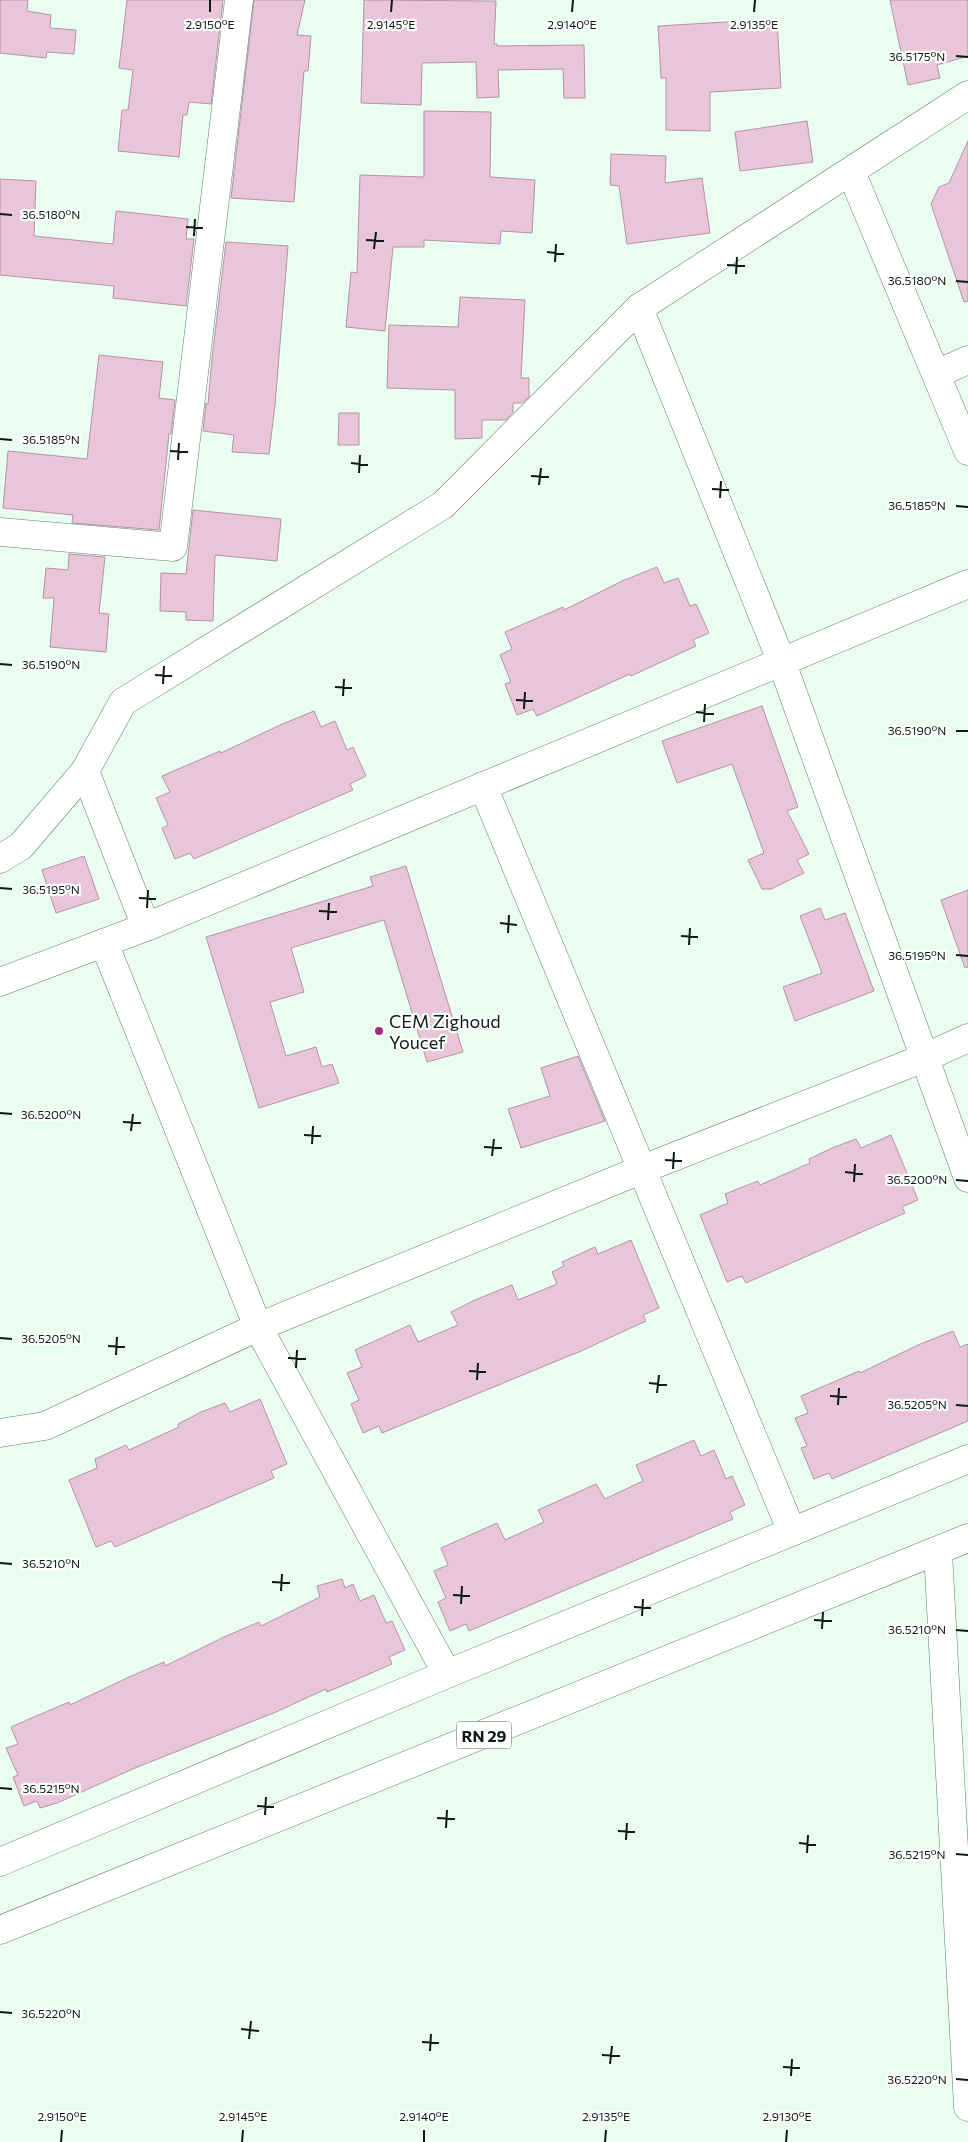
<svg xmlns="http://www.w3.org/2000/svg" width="968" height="2142" font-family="Commissioner,sans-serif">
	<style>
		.building { fill: #e9c5d9; stroke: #b492a5 }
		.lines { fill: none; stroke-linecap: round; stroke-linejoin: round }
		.street-casing { stroke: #5e7e6a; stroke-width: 29 }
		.secondary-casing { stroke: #5e7e6a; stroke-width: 29 }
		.primary-casing { stroke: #5e7e6a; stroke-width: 29 }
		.street { stroke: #fff; stroke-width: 28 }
		.secondary { stroke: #fff; stroke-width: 28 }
		.primary { stroke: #fff; stroke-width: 28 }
		.ticks { fill: none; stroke: #0d1a12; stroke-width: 2 }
		.poi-dot { fill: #a5297d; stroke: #fff; stroke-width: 2 }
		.labels { text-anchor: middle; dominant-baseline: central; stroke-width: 4.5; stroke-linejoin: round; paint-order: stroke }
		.shield { fill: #fff; stroke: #565f59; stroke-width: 1 }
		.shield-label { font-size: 16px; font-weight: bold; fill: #0d1a12 }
		.poi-label { font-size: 18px; fill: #0d1a12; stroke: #fff; text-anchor: start }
		.ticks-label { font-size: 12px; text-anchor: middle; fill: #0d1a12; stroke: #fff; stroke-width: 4.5; stroke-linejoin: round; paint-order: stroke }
	</style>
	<rect width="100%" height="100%" fill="#e9fef0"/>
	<!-- building -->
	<g class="building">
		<path d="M 0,0 L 28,0 L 27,11 L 51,15 L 50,28 L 76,30 L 74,54 L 47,52 L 46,58 L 0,53 Z"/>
		<path d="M 127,0 L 223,0 L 211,104 L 189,102 L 187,115 L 183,115 L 179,157 L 118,151 L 122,110 L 128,110 L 133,70 L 119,68 Z"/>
		<path d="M 254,0 L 305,0 L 297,35 L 311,36 L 308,71 L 304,71 L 294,202 L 231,198 Z"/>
		<path d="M 364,0 L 496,1 L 494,44 L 497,44 L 497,46 L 584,45 L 585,98 L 564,98 L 563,69 L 498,70 L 499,97 L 477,98 L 476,62 L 422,63 L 421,105 L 361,103 Z"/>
		<path d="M 890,0 L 968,0 L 968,56 L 937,65 L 940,78 L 908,85 Z"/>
		<path d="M 777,19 L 781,88 L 710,92 L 710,131 L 666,130 L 666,78 L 661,78 L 658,26 Z"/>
		<path d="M 424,111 L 491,112 L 490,177 L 535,180 L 532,233 L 501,231 L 500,244 L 424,240 L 424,247 L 393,247 L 385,331 L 346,327 L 351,272 L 357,273 L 360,175 L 424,177 Z"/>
		<path d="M 807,121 L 813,162 L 740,171 L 735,132 Z"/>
		<path d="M 968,141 L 968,301 L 964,302 L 931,204 L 939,187 L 949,183 Z"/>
		<path d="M 611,154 L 666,156 L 665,183 L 702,178 L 710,233 L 627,244 L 619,186 L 610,185 Z"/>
		<path d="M 0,179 L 36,181 L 34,236 L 113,244 L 116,211 L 188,219 L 186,239 L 194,239 L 186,306 L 113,298 L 114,286 L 0,275 Z"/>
		<path d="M 226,242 L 288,246 L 275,405 L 269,454 L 232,452 L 234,435 L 203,431 L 206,403 L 208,404 L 212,358 Z"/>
		<path d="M 460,297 L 525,300 L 521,378 L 529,378 L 529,397 L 522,403 L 513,403 L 513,412 L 506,420 L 482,420 L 482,438 L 455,439 L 455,390 L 387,388 L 389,325 L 458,327 Z"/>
		<path d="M 99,355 L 163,362 L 159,398 L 175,400 L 171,434 L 169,434 L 159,530 L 72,523 L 73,515 L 3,508 L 8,451 L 87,459 Z"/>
		<path d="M 339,413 L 359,413 L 359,445 L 338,445 Z"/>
		<path d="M 193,510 L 281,519 L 277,561 L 215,555 L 213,621 L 186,620 L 186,612 L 160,611 L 161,573 L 186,574 Z"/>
		<path d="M 69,554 L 105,557 L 99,613 L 109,614 L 106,652 L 50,647 L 54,598 L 43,598 L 46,568 L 68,570 Z"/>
		<path d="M 657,567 L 664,583 L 678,578 L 690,606 L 696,604 L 709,633 L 693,640 L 696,646 L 631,676 L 630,674 L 537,716 L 533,709 L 517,715 L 505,684 L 511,682 L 500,655 L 512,649 L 505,632 L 563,607 L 564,610 L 622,581 Z"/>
		<path d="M 762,706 L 798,807 L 787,811 L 809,854 L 797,860 L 804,873 L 771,889 L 762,889 L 748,860 L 764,853 L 732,764 L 677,783 L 662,741 Z"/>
		<path d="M 314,711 L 321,727 L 335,721 L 347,750 L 353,747 L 366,776 L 350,784 L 353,790 L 194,859 L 190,853 L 175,859 L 162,828 L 168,825 L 156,798 L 170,792 L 162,776 L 220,751 L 221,753 L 280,725 Z"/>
		<path d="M 84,856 L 99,899 L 56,913 L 42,870 Z"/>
		<path d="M 406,866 L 463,1052 L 427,1062 L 384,920 L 291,948 L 304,992 L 270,1002 L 286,1056 L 316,1047 L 322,1067 L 332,1064 L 339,1083 L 259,1108 L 206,937 L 373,886 L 370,877 Z"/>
		<path d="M 968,890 L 968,967 L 965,968 L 941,900 Z"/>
		<path d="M 820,908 L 825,920 L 845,913 L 874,991 L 795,1021 L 783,987 L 822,973 L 800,916 Z"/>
		<path d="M 578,1056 L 605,1121 L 521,1148 L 508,1109 L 550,1096 L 541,1068 Z"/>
		<path d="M 891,1135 L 918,1200 L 902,1207 L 905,1213 L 746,1283 L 742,1276 L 727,1282 L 700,1215 L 728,1203 L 725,1194 L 758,1181 L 760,1185 L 810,1163 L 809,1159 L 832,1148 L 856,1139 L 861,1148 Z"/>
		<path d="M 631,1240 L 659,1308 L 643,1315 L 646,1321 L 581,1351 L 382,1433 L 379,1426 L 363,1433 L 351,1404 L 359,1400 L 347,1373 L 362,1367 L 355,1350 L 410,1325 L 418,1342 L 458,1325 L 451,1312 L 475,1300 L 512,1285 L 518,1300 L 557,1284 L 552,1272 L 564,1266 L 562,1262 L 595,1247 L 598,1254 Z"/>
		<path d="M 953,1331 L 960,1347 L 968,1344 L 968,1421 L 832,1479 L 829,1473 L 814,1479 L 801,1448 L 807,1446 L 795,1418 L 808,1413 L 801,1396 L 859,1371 L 860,1373 L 918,1345 Z"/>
		<path d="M 260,1399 L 287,1464 L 271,1471 L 274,1478 L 115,1547 L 111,1541 L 96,1547 L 69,1480 L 97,1468 L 95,1459 L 126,1445 L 129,1450 L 179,1427 L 178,1424 L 201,1412 L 225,1403 L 230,1412 Z"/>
		<path d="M 694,1440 L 701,1456 L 714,1450 L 726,1479 L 732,1476 L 745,1505 L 730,1512 L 733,1519 L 469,1631 L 466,1624 L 450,1631 L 438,1602 L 446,1598 L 434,1571 L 448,1565 L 441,1548 L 497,1523 L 505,1540 L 544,1522 L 538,1510 L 596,1484 L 605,1499 L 643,1481 L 636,1465 Z"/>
		<path d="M 342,1579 L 345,1588 L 353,1584 L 360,1601 L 374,1595 L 386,1623 L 392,1621 L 405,1650 L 389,1657 L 392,1664 L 351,1682 L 327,1692 L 326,1689 L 276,1712 L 135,1768 L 57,1803 L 40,1808 L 37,1801 L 24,1806 L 13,1777 L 18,1775 L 6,1748 L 18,1744 L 11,1727 L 69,1702 L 70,1705 L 129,1677 L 164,1662 L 165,1666 L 224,1637 L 259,1622 L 261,1626 L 320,1597 L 317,1586 Z"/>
	</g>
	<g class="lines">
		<!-- street casing -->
		<g class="street-casing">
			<g id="street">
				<path d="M 851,172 L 968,451"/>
				<path d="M 639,308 L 782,663 L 968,1178"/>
				<path d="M 936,374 L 968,360"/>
				<path d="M 0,532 L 173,547 L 239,0"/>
				<path d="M 85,771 L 146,927"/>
				<path d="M 483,786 L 792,1532"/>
				<path d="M 0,859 L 21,846 L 85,771 L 123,702 L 443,505 L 639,308 L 968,95"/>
				<path d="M 104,943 L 258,1327 L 447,1674"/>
				<path d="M 0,982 L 146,927 L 968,584"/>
				<path d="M 0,1433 L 45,1426 L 258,1327 L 643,1169 L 924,1058 L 968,1038"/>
				<path d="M 0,1862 L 447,1674 L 968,1459"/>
			</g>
		</g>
		<!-- secondary casing -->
		<g class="secondary-casing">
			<path id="secondary" d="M 938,1552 L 968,2107"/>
		</g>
		<!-- primary casing -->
		<g class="primary-casing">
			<path id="primary" d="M 0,1930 L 968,1538"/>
		</g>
		<!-- street -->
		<use href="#street" class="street"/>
		<!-- secondary -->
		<use href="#secondary" class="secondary"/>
		<!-- primary -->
		<use href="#primary" class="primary"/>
	</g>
	<!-- ticks -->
	<path class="ticks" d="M 210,12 L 210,0M 391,12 L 392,0M 572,12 L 573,0M 754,12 L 755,0M 956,56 L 968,57M 0,214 L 12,215M 186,227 L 203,228M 194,236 L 195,219M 366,240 L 384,241M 374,249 L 376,232M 547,252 L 564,254M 555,262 L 556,244M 727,265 L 745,266M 736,274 L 737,257M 956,281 L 968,282M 0,439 L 12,440M 170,451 L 188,452M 178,460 L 179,443M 351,463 L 368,465M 359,473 L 360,455M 531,476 L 549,477M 539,485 L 541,468M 712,489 L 729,490M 720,498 L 721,481M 956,506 L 968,507M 0,664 L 12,665M 155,675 L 172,676M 163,684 L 164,666M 335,687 L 352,688M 343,696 L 344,679M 516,700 L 533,701M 524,709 L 525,692M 696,712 L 714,714M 704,722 L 705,704M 956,731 L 968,731M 0,888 L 12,889M 139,898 L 156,899M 147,908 L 148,890M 319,911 L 337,912M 328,920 L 329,903M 500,923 L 517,925M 508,933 L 509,915M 681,936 L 698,937M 689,945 L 690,928M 956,955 L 968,956M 0,1113 L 12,1114M 123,1122 L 141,1123M 131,1131 L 133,1114M 304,1135 L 321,1136M 312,1144 L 313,1126M 484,1147 L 502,1148M 492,1156 L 494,1139M 665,1160 L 682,1161M 673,1169 L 674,1152M 845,1172 L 863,1174M 956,1180 L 968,1181M 854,1182 L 855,1164M 0,1338 L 12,1339M 108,1346 L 125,1347M 116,1355 L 117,1337M 288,1358 L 306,1359M 296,1368 L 297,1350M 469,1371 L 486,1372M 477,1380 L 478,1363M 649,1383 L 667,1385M 657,1393 L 659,1375M 830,1396 L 847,1397M 838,1405 L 839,1388M 956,1405 L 968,1406M 0,1563 L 12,1564M 272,1582 L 290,1583M 281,1591 L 282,1574M 453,1595 L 470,1596M 461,1604 L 462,1586M 634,1607 L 651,1608M 642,1616 L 643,1599M 814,1620 L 832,1621M 822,1629 L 823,1612M 956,1630 L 968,1631M 0,1788 L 12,1789M 257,1806 L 274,1807M 265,1815 L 266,1797M 437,1818 L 455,1819M 446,1828 L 447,1810M 618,1831 L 635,1832M 626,1840 L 627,1823M 799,1843 L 816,1845M 807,1853 L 808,1835M 956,1854 L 968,1855M 0,2012 L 12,2013M 241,2029 L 259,2031M 249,2039 L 251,2021M 422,2042 L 439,2043M 430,2051 L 431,2034M 602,2055 L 620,2056M 610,2064 L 612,2046M 783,2067 L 800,2068M 791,2076 L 792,2059M 956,2079 L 968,2080M 61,2142 L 62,2130M 242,2142 L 243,2130M 424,2142 L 424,2130M 605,2142 L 606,2130M 786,2142 L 787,2130"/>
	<!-- markers -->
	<circle class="poi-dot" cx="379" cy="1031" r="5"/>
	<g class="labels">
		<!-- shield labels -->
		<rect class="shield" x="456.5" y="1721.5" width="55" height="27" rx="4"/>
		<g class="shield-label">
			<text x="484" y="1735">RN 29</text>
		</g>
		<!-- poi labels -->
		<g class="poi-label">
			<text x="389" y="1021">CEM Zighoud<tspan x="389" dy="21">Youcef</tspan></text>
		</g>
	</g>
	<g class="ticks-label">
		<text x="210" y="29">2.9150°E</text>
		<text x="391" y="29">2.9145°E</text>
		<text x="572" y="29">2.9140°E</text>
		<text x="754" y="29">2.9135°E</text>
		<text x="917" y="61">36.5175°N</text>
		<text x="51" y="219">36.5180°N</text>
		<text x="917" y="285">36.5180°N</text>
		<text x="51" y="444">36.5185°N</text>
		<text x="917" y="510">36.5185°N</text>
		<text x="51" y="669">36.5190°N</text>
		<text x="917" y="735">36.5190°N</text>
		<text x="51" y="894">36.5195°N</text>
		<text x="917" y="960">36.5195°N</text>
		<text x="51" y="1119">36.5200°N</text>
		<text x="917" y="1184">36.5200°N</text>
		<text x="51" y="1343">36.5205°N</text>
		<text x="917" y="1409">36.5205°N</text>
		<text x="51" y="1568">36.5210°N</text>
		<text x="917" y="1634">36.5210°N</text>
		<text x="51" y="1793">36.5215°N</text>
		<text x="917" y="1859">36.5215°N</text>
		<text x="51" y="2018">36.5220°N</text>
		<text x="917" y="2084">36.5220°N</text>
		<text x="62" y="2121">2.9150°E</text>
		<text x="243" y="2121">2.9145°E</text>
		<text x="424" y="2121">2.9140°E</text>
		<text x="606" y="2121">2.9135°E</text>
		<text x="787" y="2121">2.9130°E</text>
	</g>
</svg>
